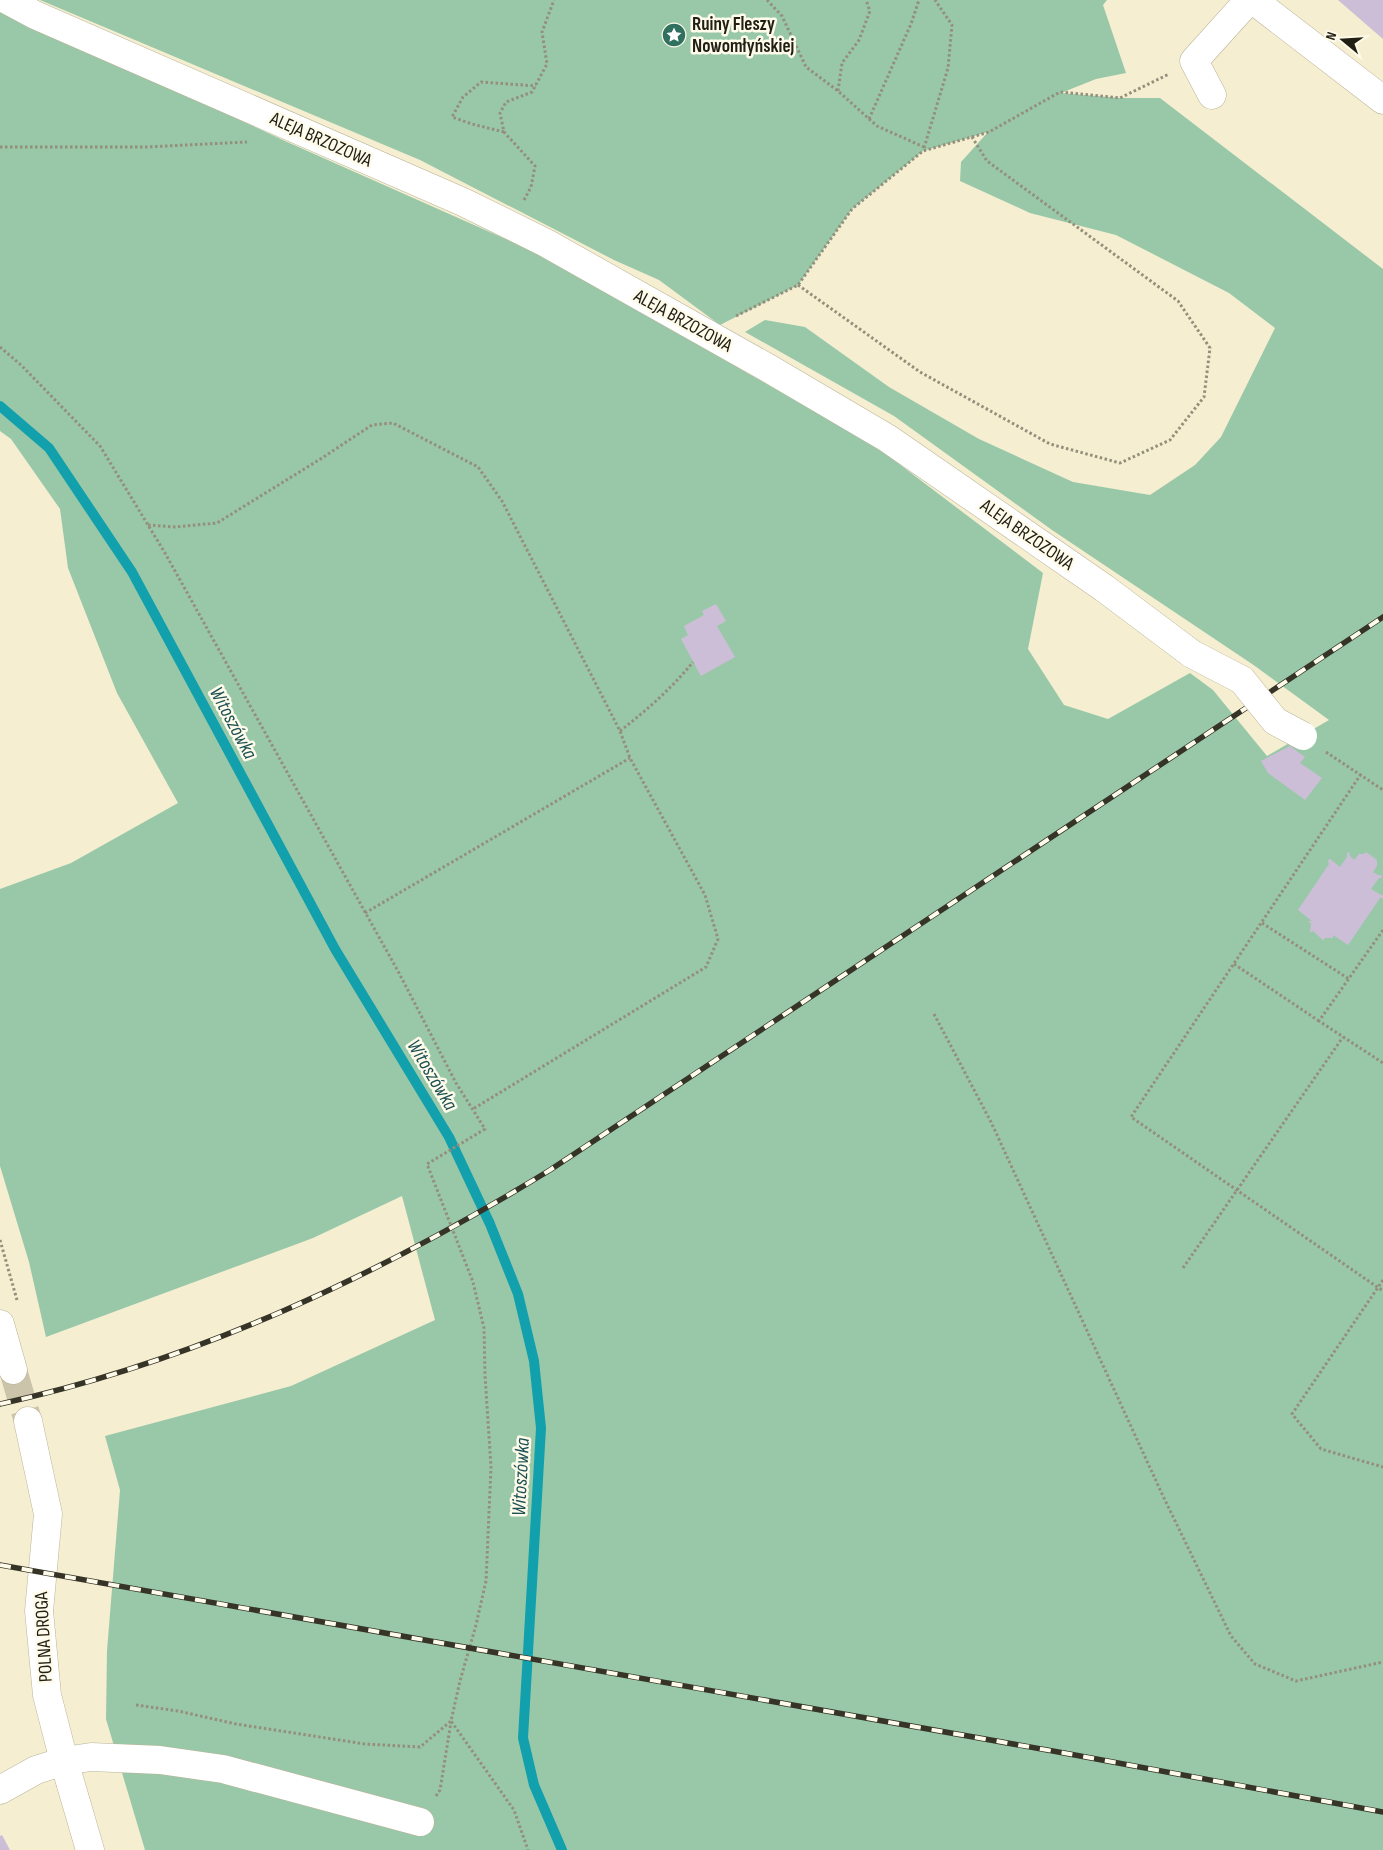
<svg xmlns="http://www.w3.org/2000/svg" width="1383" height="1850" font-family="'Sofia Sans Condensed',sans-serif">
	<style>
		.green { fill: #99c8a9 }
		.lines { fill: none; stroke-linecap: round; stroke-linejoin: round }
		.stream { stroke: #12a1ac; stroke-width: 10 }
		.building { fill: #ccbed7 }
		.minor-tunnel { stroke: #cbc4ab; stroke-width: 28; stroke-dasharray: 28 14; stroke-linecap: butt }
		.minor-casing { stroke: #bbb499; stroke-width: 29 }
		.path { stroke: #948f7b; stroke-width: 3; stroke-dasharray: 2.5 2.5; stroke-linecap: butt }
		.minor { stroke: #fff; stroke-width: 28 }
		.rail-casing { stroke: #363327; stroke-width: 5.5 }
		.rail { stroke: #fffbea; stroke-width: 4; stroke-dasharray: 11; stroke-linecap: butt }
		.minor-bridge-casing { stroke: #bbb499; stroke-width: 29; stroke-linecap: butt }
		.minor-bridge { stroke: #fff; stroke-width: 28 }
		.labels { text-anchor: middle; dominant-baseline: central; stroke-width: 5; stroke-linejoin: round; paint-order: stroke }
		.poi-label { font-size: 19px; font-weight: bold; fill: #211e14; stroke: #fffbea; text-anchor: start }
		.street-label { font-size: 19px; fill: #211e14; stroke: #fffbea }
		.water-label { font-size: 20px; font-style: italic; fill: #1d5156; stroke: #fffbea }
	</style>
	<rect width="100%" height="100%" fill="#f5eed1"/>
	<!-- green -->
	<path class="green" d="M 40,0 L 1107,0 L 1103,5 L 1126,73 L 1096,79 L 1061,93 L 1120,98 L 1160,98 L 1383,269 L 1383,1850 L 145,1850 L 106,1719 L 107,1651 L 120,1490 L 105,1436 L 291,1386 L 435,1320 L 402,1196 L 313,1238 L 46,1337 L 29,1262 L 0,1166 L 0,889 L 71,863 L 178,803 L 117,693 L 68,568 L 60,509 L 11,439 L 0,431 L 0,8 L 285,141 L 544,256 L 878,448 L 1043,573 L 1028,649 L 1064,705 L 1108,719 L 1190,673 L 1213,690 L 1267,756 L 1329,720 L 1255,666 L 1052,530 L 894,416 L 745,332 L 765,320 L 805,327 L 889,387 L 979,439 L 1073,482 L 1150,495 L 1195,465 L 1221,437 L 1275,328 L 1229,293 L 1116,235 L 1030,213 L 960,181 L 961,162 L 988,132 L 923,151 L 852,209 L 798,285 L 720,325 L 659,280 L 614,260 L 420,160 Z"/>
	<g class="lines">
		<!-- stream -->
		<path class="stream" d="M 0,406 L 49,448 L 132,572 L 335,949 L 449,1137 L 490,1224 L 518,1294 L 534,1361 L 541,1428 L 523,1738 L 534,1785 L 562,1850"/>
	</g>
	<!-- building -->
	<g class="building">
		<path d="M 1338,0 L 1383,0 L 1383,39 Z"/>
		<path d="M 716,604 L 726,621 L 717,626 L 735,657 L 701,676 L 681,639 L 688,635 L 684,626 L 704,615 L 702,611 Z"/>
		<path d="M 1290,746 L 1305,757 L 1300,763 L 1322,778 L 1305,800 L 1268,773 L 1261,761 Z"/>
		<path d="M 1349,852 L 1350,856 L 1354,860 L 1359,854 L 1364,854 L 1366,852 L 1377,860 L 1377,866 L 1373,872 L 1378,875 L 1381,875 L 1382,878 L 1379,878 L 1371,889 L 1381,895 L 1383,895 L 1383,898 L 1380,898 L 1348,945 L 1333,935 L 1333,938 L 1324,938 L 1324,941 L 1313,931 L 1310,933 L 1311,923 L 1309,923 L 1309,921 L 1312,921 L 1298,910 L 1329,864 L 1328,860 L 1330,859 L 1340,867 L 1347,857 L 1347,853 Z"/>
		<path d="M 2,1835 L 10,1850 L 0,1850 L 0,1836 Z"/>
	</g>
	<g class="lines">
		<!-- minor-tunnel -->
		<path class="minor-tunnel" d="M 13,1370 L 28,1421"/>
		<!-- minor casing -->
		<g class="minor-casing">
			<g id="minor">
				<path d="M 7,0 L 35,15 L 463,202 L 546,243 L 768,368 L 887,438 L 1104,588 L 1192,654"/>
				<path d="M 1253,0 L 1383,100"/>
				<path d="M 1212,95 L 1194,61 L 1249,0"/>
				<path d="M 0,1324 L 13,1370"/>
				<path d="M 28,1421 L 48,1514 L 39,1611 L 47,1695 L 64,1761 L 90,1850"/>
				<path d="M 0,1790 L 36,1770 L 64,1761 L 91,1757 L 160,1760 L 223,1769 L 420,1822"/>
			</g>
		</g>
		<!-- path -->
		<g class="path">
			<path d="M 767,0 L 782,16 L 806,67 L 838,91 L 877,126 L 924,147"/>
			<path d="M 838,91 L 842,63 L 859,40 L 870,11 L 866,0"/>
			<path d="M 869,119 L 911,24 L 919,0"/>
			<path d="M 504,132 L 472,124 L 452,117 L 463,97 L 481,82 L 536,86"/>
			<path d="M 0,147 L 145,147 L 247,142"/>
			<path d="M 924,148 L 948,68 L 952,25 L 935,0"/>
			<path d="M 524,200 L 531,187 L 535,166 L 504,132 L 500,113 L 506,102 L 532,92 L 547,64 L 542,32 L 554,0"/>
			<path d="M 798,285 L 920,372 L 1050,444 L 1120,463 L 1170,440 L 1204,397 L 1210,348 L 1178,301 L 987,161 L 972,137"/>
			<path d="M 736,316 L 798,285 L 852,209 L 923,151 L 989,132 L 1060,92 L 1120,98 L 1169,74"/>
			<path d="M 0,347 L 21,365 L 100,446 L 165,553 L 399,973 L 456,1083 L 485,1129 L 427,1164 L 473,1282 L 484,1328 L 485,1375 L 491,1467 L 486,1581 L 476,1625 L 460,1681 L 451,1721 L 514,1810 L 528,1850"/>
			<path d="M 148,525 L 175,527 L 217,523 L 322,458 L 372,425 L 393,423 L 478,467 L 502,501 L 620,731 L 630,758 L 705,895 L 718,939 L 706,967 L 473,1109"/>
			<path d="M 620,731 C 647,710 672,688 693,662"/>
			<path d="M 1326,752 L 1383,790"/>
			<path d="M 1361,774 L 1131,1117 L 1383,1291"/>
			<path d="M 365,913 L 630,758"/>
			<path d="M 1262,923 L 1349,979"/>
			<path d="M 1383,930 L 1319,1021 L 1383,1063"/>
			<path d="M 1234,964 L 1319,1021"/>
			<path d="M 934,1014 L 991,1122 L 1163,1496 L 1231,1636 L 1255,1664 L 1296,1681 L 1383,1662"/>
			<path d="M 0,1240 L 17,1300"/>
			<path d="M 1183,1268 L 1343,1037"/>
			<path d="M 1383,1280 L 1292,1414 L 1321,1449 L 1383,1467"/>
			<path d="M 136,1705 L 178,1711 L 236,1724 L 365,1744 L 420,1747 L 451,1721"/>
			<path d="M 436,1796 L 440,1790 L 451,1722"/>
		</g>
		<!-- minor -->
		<use href="#minor" class="minor"/>
		<!-- rail casing -->
		<g class="rail-casing">
			<g id="rail">
				<path d="M 0,1404 C 197,1361 379,1275 550,1170 L 1383,617"/>
				<path d="M 0,1565 L 1064,1753 L 1383,1812"/>
			</g>
		</g>
		<!-- rail -->
		<use href="#rail" class="rail"/>
		<!-- minor-bridge casing -->
		<g class="minor-bridge-casing">
			<path id="minor-bridge" d="M 1192,654 L 1242,680 L 1275,721 L 1303,736"/>
		</g>
		<!-- minor-bridge -->
		<use href="#minor-bridge" class="minor-bridge"/>
	</g>
	<!-- icons -->
	<defs>
		<g id="sight-disc" transform="scale(1.25)"><circle r="9.5" fill="#2f705e" stroke="#fffbea"/><path d="M0-6L1.8-2.2L6-1.7L2.9 1.2L3.7 5.4L0 3.3L-3.7 5.4L-2.9 1.2L-6-1.7L-1.8-2.2Z" fill="#fff"/></g>
	</defs>
	<g fill-rule="evenodd">
		<use href="#sight-disc" x="674" y="35"/>
	</g>
	<g class="labels">
		<!-- poi labels -->
		<g class="poi-label">
			<text x="692" y="24">Ruiny Fleszy<tspan x="692" dy="22">Nowomłyńskiej</tspan></text>
		</g>
		<!-- street labels -->
		<g class="street-label">
			<text transform="translate(321 140) rotate(24)">ALEJA BRZOZOWA</text>
			<text transform="translate(683 321) rotate(29)">ALEJA BRZOZOWA</text>
			<text transform="translate(1027 535) rotate(35)">ALEJA BRZOZOWA</text>
			<text transform="translate(44 1637) rotate(-93)">POLNA DROGA</text>
		</g>
		<!-- water labels -->
		<g class="water-label">
			<text transform="translate(233 723) rotate(62)">Witoszówka</text>
			<text transform="translate(432 1075) rotate(59)">Witoszówka</text>
			<text transform="translate(521 1477) rotate(-87)">Witoszówka</text>
		</g>
	</g>
	<!-- north arrow -->
	<g transform="translate(1343 40) rotate(288)" stroke="#fffbea" stroke-width="4" paint-order="stroke">
	<path d="M0-4L9 19L0 12L-9 19Z" fill="#211e14"/>
	<text y="-8" font-size="14" font-weight="bold" text-anchor="middle" fill="#211e14">N</text>
	</g>
</svg>
